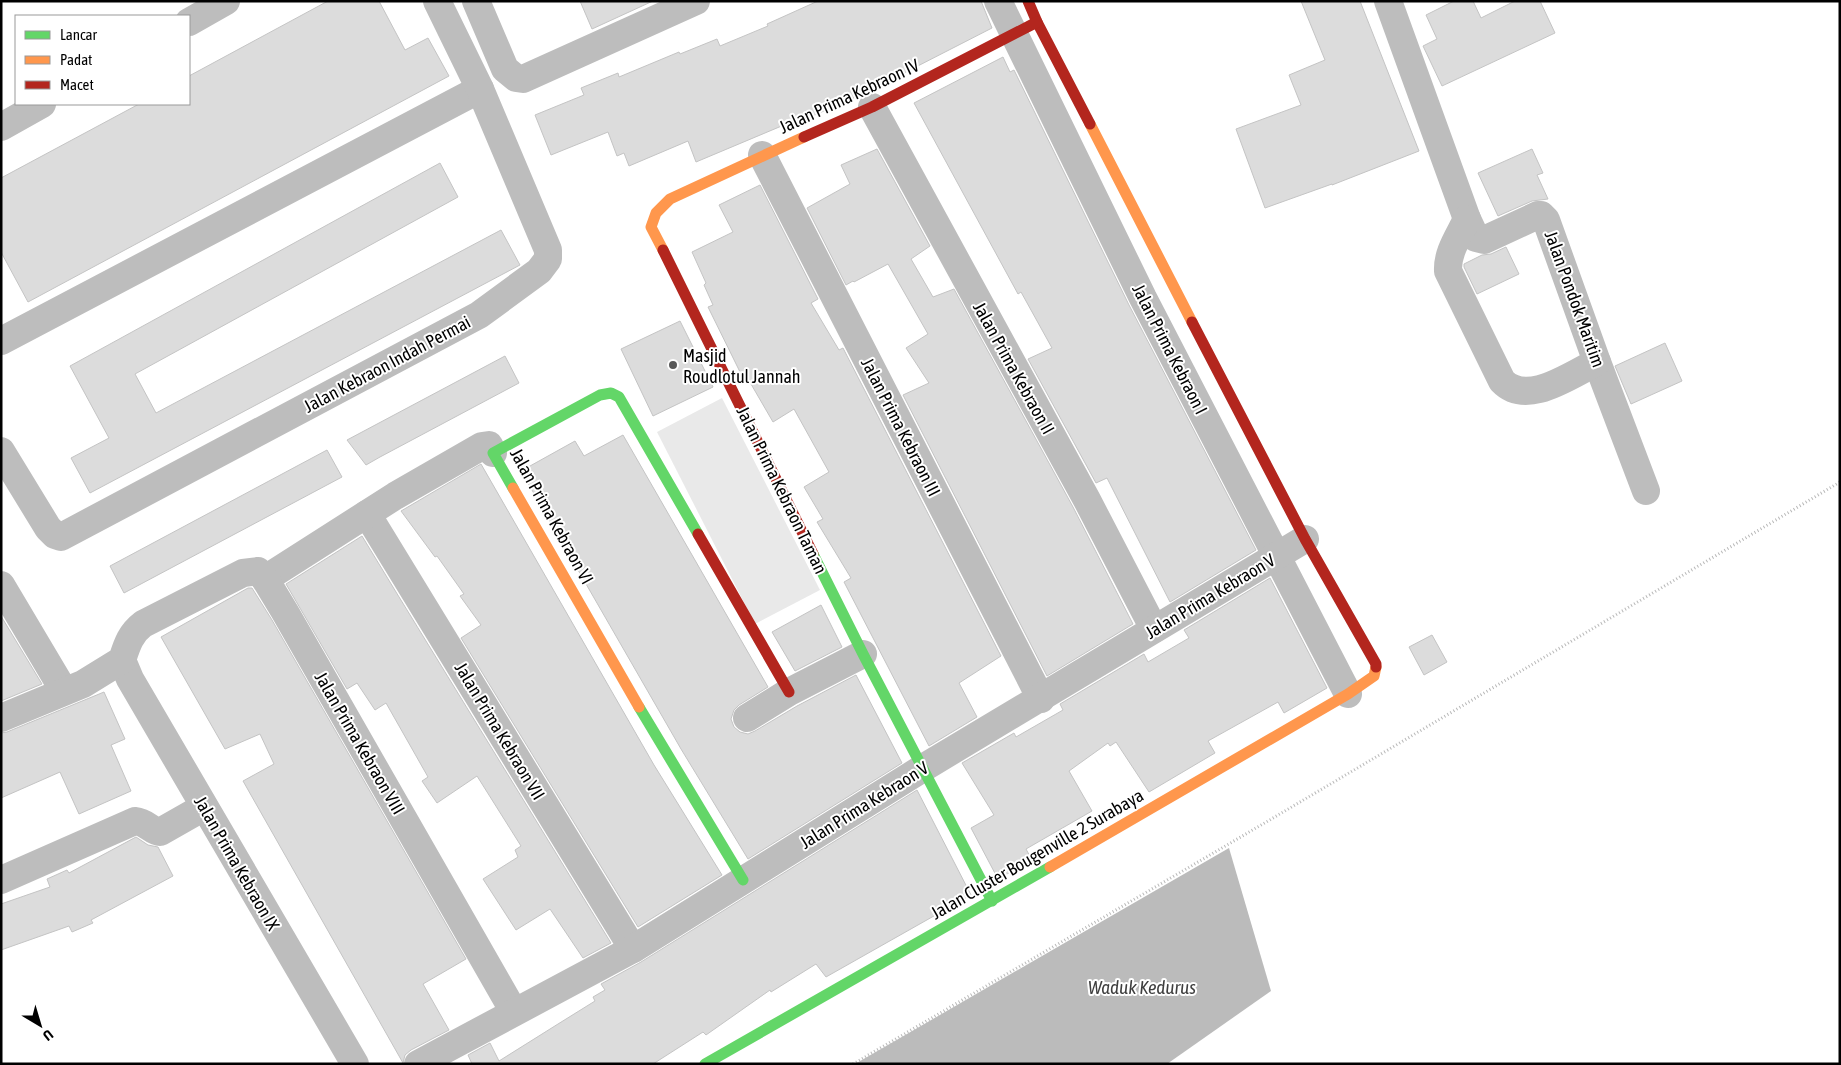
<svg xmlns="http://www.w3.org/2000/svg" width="1841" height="1065" font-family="'Asap Condensed',sans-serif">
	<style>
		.green { fill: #e9e9e9 }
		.water { fill: #bbb }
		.building { fill: #dcdcdc; stroke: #c4c4c4 }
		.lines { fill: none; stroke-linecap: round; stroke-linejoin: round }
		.path { stroke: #b8b8b8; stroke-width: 3; stroke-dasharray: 1 2.5; stroke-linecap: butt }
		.street { stroke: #bdbdbd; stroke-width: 28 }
		.fast { stroke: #63d668; stroke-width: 11 }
		.slow { stroke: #ff974d; stroke-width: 11 }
		.jam { stroke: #b3261e; stroke-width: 11 }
		.poi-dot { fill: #595959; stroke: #fff; stroke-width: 2 }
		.labels { text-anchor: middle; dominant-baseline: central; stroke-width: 4; stroke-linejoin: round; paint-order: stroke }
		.street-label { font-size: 18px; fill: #000; stroke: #fff }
		.poi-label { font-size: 18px; fill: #000; stroke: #fff; text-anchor: start }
		.water-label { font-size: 19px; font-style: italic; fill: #3f3f3f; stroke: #fff }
	</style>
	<rect width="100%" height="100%" fill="#fff"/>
	<!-- green -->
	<path class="green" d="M 722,398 L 820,590 L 755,624 L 657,432 Z"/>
	<!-- water -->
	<path class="water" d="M 1229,848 L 1271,991 L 1167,1064 L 855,1064 Z"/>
	<!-- building -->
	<g class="building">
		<path d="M 328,1 L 379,1 L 405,50 L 428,38 L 449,76 L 28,302 L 1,252 L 1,178 L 139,104 L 189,104 L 189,76 Z"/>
		<path d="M 580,1 L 653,1 L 592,29 Z"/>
		<path d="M 818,1 L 981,1 L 992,28 L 865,93 L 785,128 L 784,125 L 696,162 L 688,141 L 629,166 L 624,153 L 617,156 L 608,132 L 551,155 L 535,115 L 584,95 L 581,88 L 618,73 L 619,77 L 679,52 L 680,54 L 717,39 L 720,46 L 768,26 L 767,24 Z"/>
		<path d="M 1301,1 L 1360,1 L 1419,151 L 1332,185 L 1332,184 L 1265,208 L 1236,129 L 1301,105 L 1289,75 L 1325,60 Z"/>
		<path d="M 1454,1 L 1473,1 L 1481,18 L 1515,1 L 1540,1 L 1555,33 L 1442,86 L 1423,46 L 1437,39 L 1426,15 Z"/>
		<path d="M 1003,57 L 1010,72 L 1014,70 L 1129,305 L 1256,550 L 1170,602 L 1107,478 L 1096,483 L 1028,359 L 1052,348 L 1021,292 L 1018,294 L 914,103 Z"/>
		<path d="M 877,149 L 930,246 L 911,259 L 933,297 L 954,289 L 1073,507 L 1133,624 L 1047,676 L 903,395 L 929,383 L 906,348 L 928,334 L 888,264 L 854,282 L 853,281 L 846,285 L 807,208 L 850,184 L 841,165 Z"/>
		<path d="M 1532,149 L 1543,173 L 1537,175 L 1548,199 L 1532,201 L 1498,216 L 1478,173 Z"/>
		<path d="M 440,163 L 458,197 L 135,374 L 156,413 L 501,230 L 520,265 L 90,493 L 71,458 L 109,438 L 70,366 Z"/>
		<path d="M 760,185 L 818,299 L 811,303 L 839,350 L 843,348 L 1001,656 L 959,683 L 977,717 L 929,746 L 844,582 L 851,578 L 817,522 L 823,519 L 804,487 L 829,472 L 794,409 L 773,422 L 744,372 L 741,374 L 708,307 L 713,305 L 704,285 L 706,283 L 692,252 L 733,232 L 719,205 Z"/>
		<path d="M 1506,247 L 1519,274 L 1477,294 L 1464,267 L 1464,264 L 1482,255 L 1491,254 Z"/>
		<path d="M 680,321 L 713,387 L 653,416 L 621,349 Z"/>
		<path d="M 1665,343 L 1682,381 L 1631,404 L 1615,366 Z"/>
		<path d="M 505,356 L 519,383 L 380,457 L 366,465 L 347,440 Z"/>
		<path d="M 623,435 L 768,687 L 739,705 L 734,710 L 731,719 L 734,727 L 740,732 L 748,734 L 755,731 L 797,706 L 856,675 L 902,763 L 748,859 L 681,749 L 521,471 L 575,441 L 584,456 Z"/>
		<path d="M 327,450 L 342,477 L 124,593 L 110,566 Z"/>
		<path d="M 481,464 L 654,765 L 722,875 L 638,927 L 461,638 L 481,625 L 460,596 L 464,594 L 437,556 L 435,557 L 401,511 Z"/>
		<path d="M 362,536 L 396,592 L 611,943 L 583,958 L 550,909 L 516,930 L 483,879 L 518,857 L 515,850 L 521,846 L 477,776 L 437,803 L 422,781 L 428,777 L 386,703 L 375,710 L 357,683 L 347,689 L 286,584 Z"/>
		<path d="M 1270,578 L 1327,688 L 1284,713 L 1278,702 L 1208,741 L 1215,753 L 1149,792 L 1116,742 L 1110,746 L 1108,743 L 1069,771 L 1092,811 L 1026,849 L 1032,860 L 998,879 L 971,828 L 994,815 L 962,763 L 1014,733 L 1016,737 L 1063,710 L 1060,704 L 1144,654 L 1148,662 L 1189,638 L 1184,630 Z"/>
		<path d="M 248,588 L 252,588 L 272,620 L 466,959 L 423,984 L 449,1030 L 411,1050 L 405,1055 L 403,1063 L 243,781 L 274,764 L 260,734 L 225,749 L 161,637 Z"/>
		<path d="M 821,605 L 842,647 L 795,671 L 772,632 Z"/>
		<path d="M 1,616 L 42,684 L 1,701 Z"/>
		<path d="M 1432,635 L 1447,662 L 1424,675 L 1409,647 Z"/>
		<path d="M 104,692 L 125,739 L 111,745 L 131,791 L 79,814 L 60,772 L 1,798 L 1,733 L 7,732 Z"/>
		<path d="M 917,790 L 971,895 L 826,977 L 816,964 L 771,992 L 770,990 L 706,1035 L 703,1032 L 653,1064 L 472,1064 L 468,1055 L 490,1043 L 499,1061 L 558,1024 L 595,1001 L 593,997 L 605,990 L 601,984 L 641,962 Z"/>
		<path d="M 136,837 L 148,845 L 158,847 L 173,876 L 91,920 L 93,923 L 72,932 L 69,926 L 1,950 L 1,904 L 50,887 L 47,879 L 67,870 L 69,873 Z"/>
	</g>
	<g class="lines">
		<!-- path -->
		<path class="path" d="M 853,1064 L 1268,821 L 1840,482"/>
		<!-- street -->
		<g class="street">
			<path d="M 476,1 L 505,69 L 516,78 L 523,79 L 696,1"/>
			<path d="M 998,1 L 1143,298 L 1348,694"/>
			<path d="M 1388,1 L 1467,219 L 1476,238 L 1484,240 L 1538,215 L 1541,215 L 1546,220 L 1597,362 L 1646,491"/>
			<path d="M 189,22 L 226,1"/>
			<path d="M 872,107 L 1087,500 L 1154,629"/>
			<path d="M 1,127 L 42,104"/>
			<path d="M 762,155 L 1041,699"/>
			<path d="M 1467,219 C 1459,236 1447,252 1448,271 L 1502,381 C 1527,407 1570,375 1597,362"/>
			<path d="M 1,341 L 480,89"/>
			<path d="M 1,451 L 48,528 L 55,535 L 61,537 L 479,315 L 539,271 L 548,259 L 548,250 L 480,89 L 437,1"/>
			<path d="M 367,514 L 633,949"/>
			<path d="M 265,579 L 395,496 L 482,446 L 489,445 L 493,453"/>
			<path d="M 1,585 L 64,691"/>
			<path d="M 122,660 L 130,679 L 355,1064"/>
			<path d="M 1,718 L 83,684 L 122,660 C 127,645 130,634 143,624 L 243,573 L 258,571 L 265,579 L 285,612 L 514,1012"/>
			<path d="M 747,718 L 789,692 L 863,654"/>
			<path d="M 1,880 L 135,821 C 147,822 152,832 160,832 L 204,807"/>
			<path d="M 418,1064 L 633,949 L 923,768 L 1305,539"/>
		</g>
		<!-- fast -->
		<g class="fast">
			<path d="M 513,488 L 493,453 L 600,395 L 611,393 L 619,397 L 698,534"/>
			<path d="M 813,554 L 863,654 L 992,901"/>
			<path d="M 639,707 L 743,880"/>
			<path d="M 705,1064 L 1050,867"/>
		</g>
		<!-- slow -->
		<g class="slow">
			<path d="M 1090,124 L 1192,322"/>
			<path d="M 663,250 L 651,227 L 656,213 L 670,199 L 804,137"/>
			<path d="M 513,488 L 639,707"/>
			<path d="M 1050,867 L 1348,694 L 1374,676 L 1376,667"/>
		</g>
		<!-- jam -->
		<g class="jam">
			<path d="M 1028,1 L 1037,22 L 1090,124"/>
			<path d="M 804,137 L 872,107 L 1037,22"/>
			<path d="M 663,250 L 813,554"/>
			<path d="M 1192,322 L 1305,539 L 1376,664 L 1376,667"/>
			<path d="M 698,534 L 789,692"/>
		</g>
	</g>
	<!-- markers -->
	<circle class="poi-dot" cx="673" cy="365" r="5"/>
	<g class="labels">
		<!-- street labels -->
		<g class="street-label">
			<text transform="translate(849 96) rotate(-25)">Jalan Prima Kebraon IV</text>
			<text transform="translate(1575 299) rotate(70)">Jalan Pondok Maritim</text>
			<text transform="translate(1170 349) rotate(63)">Jalan Prima Kebraon I</text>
			<text transform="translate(387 364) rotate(-28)">Jalan Kebraon Indah Permai</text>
			<text transform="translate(1014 368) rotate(61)">Jalan Prima Kebraon II</text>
			<text transform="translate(901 427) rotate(63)">Jalan Prima Kebraon III</text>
			<text transform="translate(782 490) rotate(64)">Jalan Prima Kebraon Taman</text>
			<text transform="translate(552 516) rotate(61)">Jalan Prima Kebraon VI</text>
			<text transform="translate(1210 596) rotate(-31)">Jalan Prima Kebraon V</text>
			<text transform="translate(500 731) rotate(59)">Jalan Prima Kebraon VII</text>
			<text transform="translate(360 743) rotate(60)">Jalan Prima Kebraon VIII</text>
			<text transform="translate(864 805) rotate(-32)">Jalan Prima Kebraon V</text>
			<text transform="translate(1037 854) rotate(-30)">Jalan Cluster Bougenville 2 Surabaya</text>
			<text transform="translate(237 863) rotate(60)">Jalan Prima Kebraon IX</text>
		</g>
		<!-- poi labels -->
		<g class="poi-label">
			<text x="683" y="355">Masjid<tspan x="683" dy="21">Roudlotul Jannah</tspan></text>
		</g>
		<!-- water labels -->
		<g class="water-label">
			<text x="1142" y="987">Waduk Kedurus</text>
		</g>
	</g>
	<!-- border -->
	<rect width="1841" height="1065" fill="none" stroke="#000000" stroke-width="5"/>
	<!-- legend -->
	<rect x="15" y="15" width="175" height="90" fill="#ffffff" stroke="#999999"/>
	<rect x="25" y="31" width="25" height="8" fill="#63d668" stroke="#999999"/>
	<text x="60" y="40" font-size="15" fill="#000000">Lancar</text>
	<rect x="25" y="56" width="25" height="8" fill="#ff974d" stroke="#999999"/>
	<text x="60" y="65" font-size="15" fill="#000000">Padat</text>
	<rect x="25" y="81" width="25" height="8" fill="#b3261e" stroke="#999999"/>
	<text x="60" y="90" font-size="15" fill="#000000">Macet</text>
	<!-- north arrow -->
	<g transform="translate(40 1025) rotate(142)" stroke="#ffffff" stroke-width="4" paint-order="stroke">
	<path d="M0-4L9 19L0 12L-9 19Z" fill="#000000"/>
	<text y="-8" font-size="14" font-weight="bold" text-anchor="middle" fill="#000000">U</text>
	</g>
</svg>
